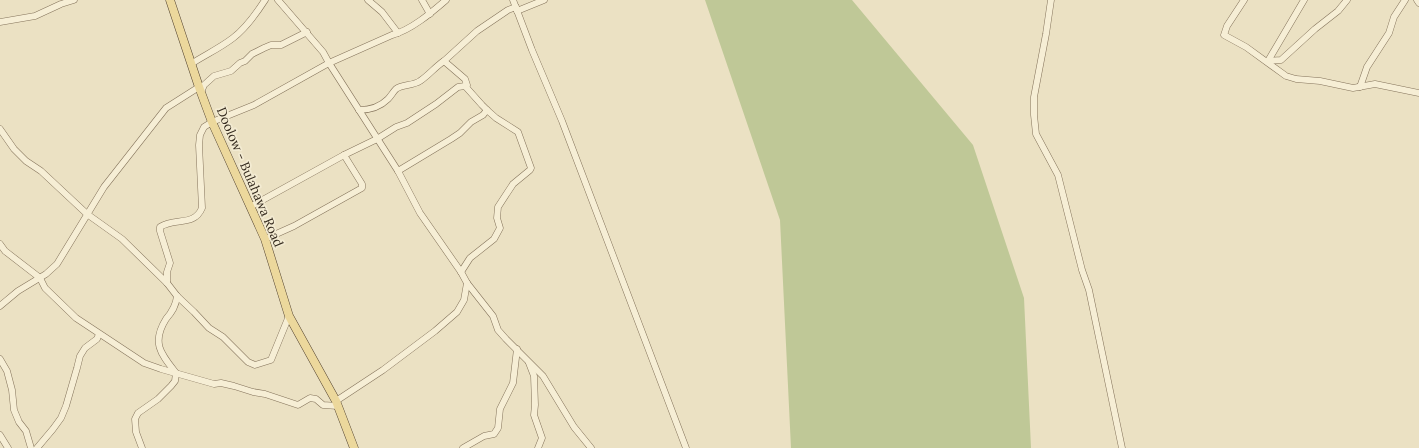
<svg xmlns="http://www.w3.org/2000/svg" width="1419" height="448" font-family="Lora,serif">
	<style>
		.green { fill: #bfc897 }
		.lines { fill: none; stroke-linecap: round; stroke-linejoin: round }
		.minor-casing { stroke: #84735b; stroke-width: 7 }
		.major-casing { stroke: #51412f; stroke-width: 9 }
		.minor { stroke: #f6eed5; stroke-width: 6 }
		.major { stroke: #ecd89c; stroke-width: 8 }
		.labels { text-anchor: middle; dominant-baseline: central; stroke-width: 3.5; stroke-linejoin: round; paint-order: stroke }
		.street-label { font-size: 13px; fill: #342a1e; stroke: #f3ebd2 }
	</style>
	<rect width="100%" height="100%" fill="#ebe1c3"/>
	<!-- green -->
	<path class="green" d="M 705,0 L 852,0 L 973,145 L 1024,298 L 1031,448 L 791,448 L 780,220 Z"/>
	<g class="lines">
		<!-- minor casing -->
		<g class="minor-casing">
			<g id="minor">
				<path d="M 278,0 L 323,52 L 329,63 L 398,171 L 420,213 L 461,272 L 467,283 L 493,316 L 498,330 L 506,339 L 543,376 L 574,427 L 591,448"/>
				<path d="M 368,0 L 382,12 L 398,33"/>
				<path d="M 422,0 L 430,14"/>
				<path d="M 513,0 L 532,50 L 562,121 L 686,448"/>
				<path d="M 1051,0 L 1046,34 L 1034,97 L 1034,115 L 1036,134 L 1058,175 L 1082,270 L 1089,290 L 1122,448"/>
				<path d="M 1244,0 L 1227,26 L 1224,35 L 1246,47 L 1286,76 L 1296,79 L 1320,81 L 1353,88 L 1375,84 L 1419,93"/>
				<path d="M 1417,0 L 1419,3"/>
				<path d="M 517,11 L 544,0"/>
				<path d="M 0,22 L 35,16 L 61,4 L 74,0"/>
				<path d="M 1268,61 L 1281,60 L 1315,29 L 1338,11 L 1347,0"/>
				<path d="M 1268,61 L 1304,0"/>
				<path d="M 191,64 C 205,55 220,48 233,38 C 246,28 256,14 265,0"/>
				<path d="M 1360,87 L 1367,67 L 1389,33 L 1394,17 L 1405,0"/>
				<path d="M 201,92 L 204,85 L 214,76 L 231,71 L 240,63 L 245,61 L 252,54 L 264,48 L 271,45 L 281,45 L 307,32"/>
				<path d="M 359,110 C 369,110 380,107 388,99 C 391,96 393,92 396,89 C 402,84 413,86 420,81 C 429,75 435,67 444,61"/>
				<path d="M 0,129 L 14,149 L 26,161 L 41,171 L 87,214 L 122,239 L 167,283 L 177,296 L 194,312 L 209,328 L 223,337 L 248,362 L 255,365 L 271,360 L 289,316"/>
				<path d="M 398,171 L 451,139 L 460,133 L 471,122 L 483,115 L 487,110 L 482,105 L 465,86"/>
				<path d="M 250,207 L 344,155"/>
				<path d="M 265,239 L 294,226 L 362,188 L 362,184 L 344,155 L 377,139 L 396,127 L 407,123 L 436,104 L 458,87 L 465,86 L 467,85 L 465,79 L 444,61 L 477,31 L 508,10 L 516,7"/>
				<path d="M 0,244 L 5,251 L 40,278 L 45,288 L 76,318 L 144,363 L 161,369 L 214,384 L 221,383 L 234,386 L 253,392 L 265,394 L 298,405 L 310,398 L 316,399 L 323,405 L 338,406"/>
				<path d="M 461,272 L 470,258 L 494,239 L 500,228 L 497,218 L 498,207 L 513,184 L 530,170 L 531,168 L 518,132 L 496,118 L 487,110"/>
				<path d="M 167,283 L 167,272 L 170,263 L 160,231 L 160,227 C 175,217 194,227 202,208 L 199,145 L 200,135 L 204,127 L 212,122 L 254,105 L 329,63 L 392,35 C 411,30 431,13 446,0"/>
				<path d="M 0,306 L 18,291 L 46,274 L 57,264 L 104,187 L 166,108 L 199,87"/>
				<path d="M 0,359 L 7,371 L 12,390 L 14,410 L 19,422 L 26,431 L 31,448"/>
				<path d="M 529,363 L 534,376 L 535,405 L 534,415 L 542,438 L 538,448"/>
				<path d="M 336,401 L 383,370 L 435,331 L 457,312 L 464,300 L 467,283"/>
				<path d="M 0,435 L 8,448"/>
				<path d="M 37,448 L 53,429 L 61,418 L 66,406 L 77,368 L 80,356 L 85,348 L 97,339 L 99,334"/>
				<path d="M 142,448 L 136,432 L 135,419 L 138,413 L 158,399 L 171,386 L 175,381 L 176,373 C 161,354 151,343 166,319 C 172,312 176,306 177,296"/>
				<path d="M 463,448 L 484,436 L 494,434 L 498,428 L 500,409 L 513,383 L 517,349"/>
			</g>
		</g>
		<!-- major casing -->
		<g class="major-casing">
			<path id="major" d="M 170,0 L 199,87 L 212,122 L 265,239 L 289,316 L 336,401 L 354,448"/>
		</g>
		<!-- minor -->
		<use href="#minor" class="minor"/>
		<!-- major -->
		<use href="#major" class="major"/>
	</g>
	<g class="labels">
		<!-- street labels -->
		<g class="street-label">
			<text transform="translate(250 177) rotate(67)">Doolow - Bulahawa Road</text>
		</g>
	</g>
</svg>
